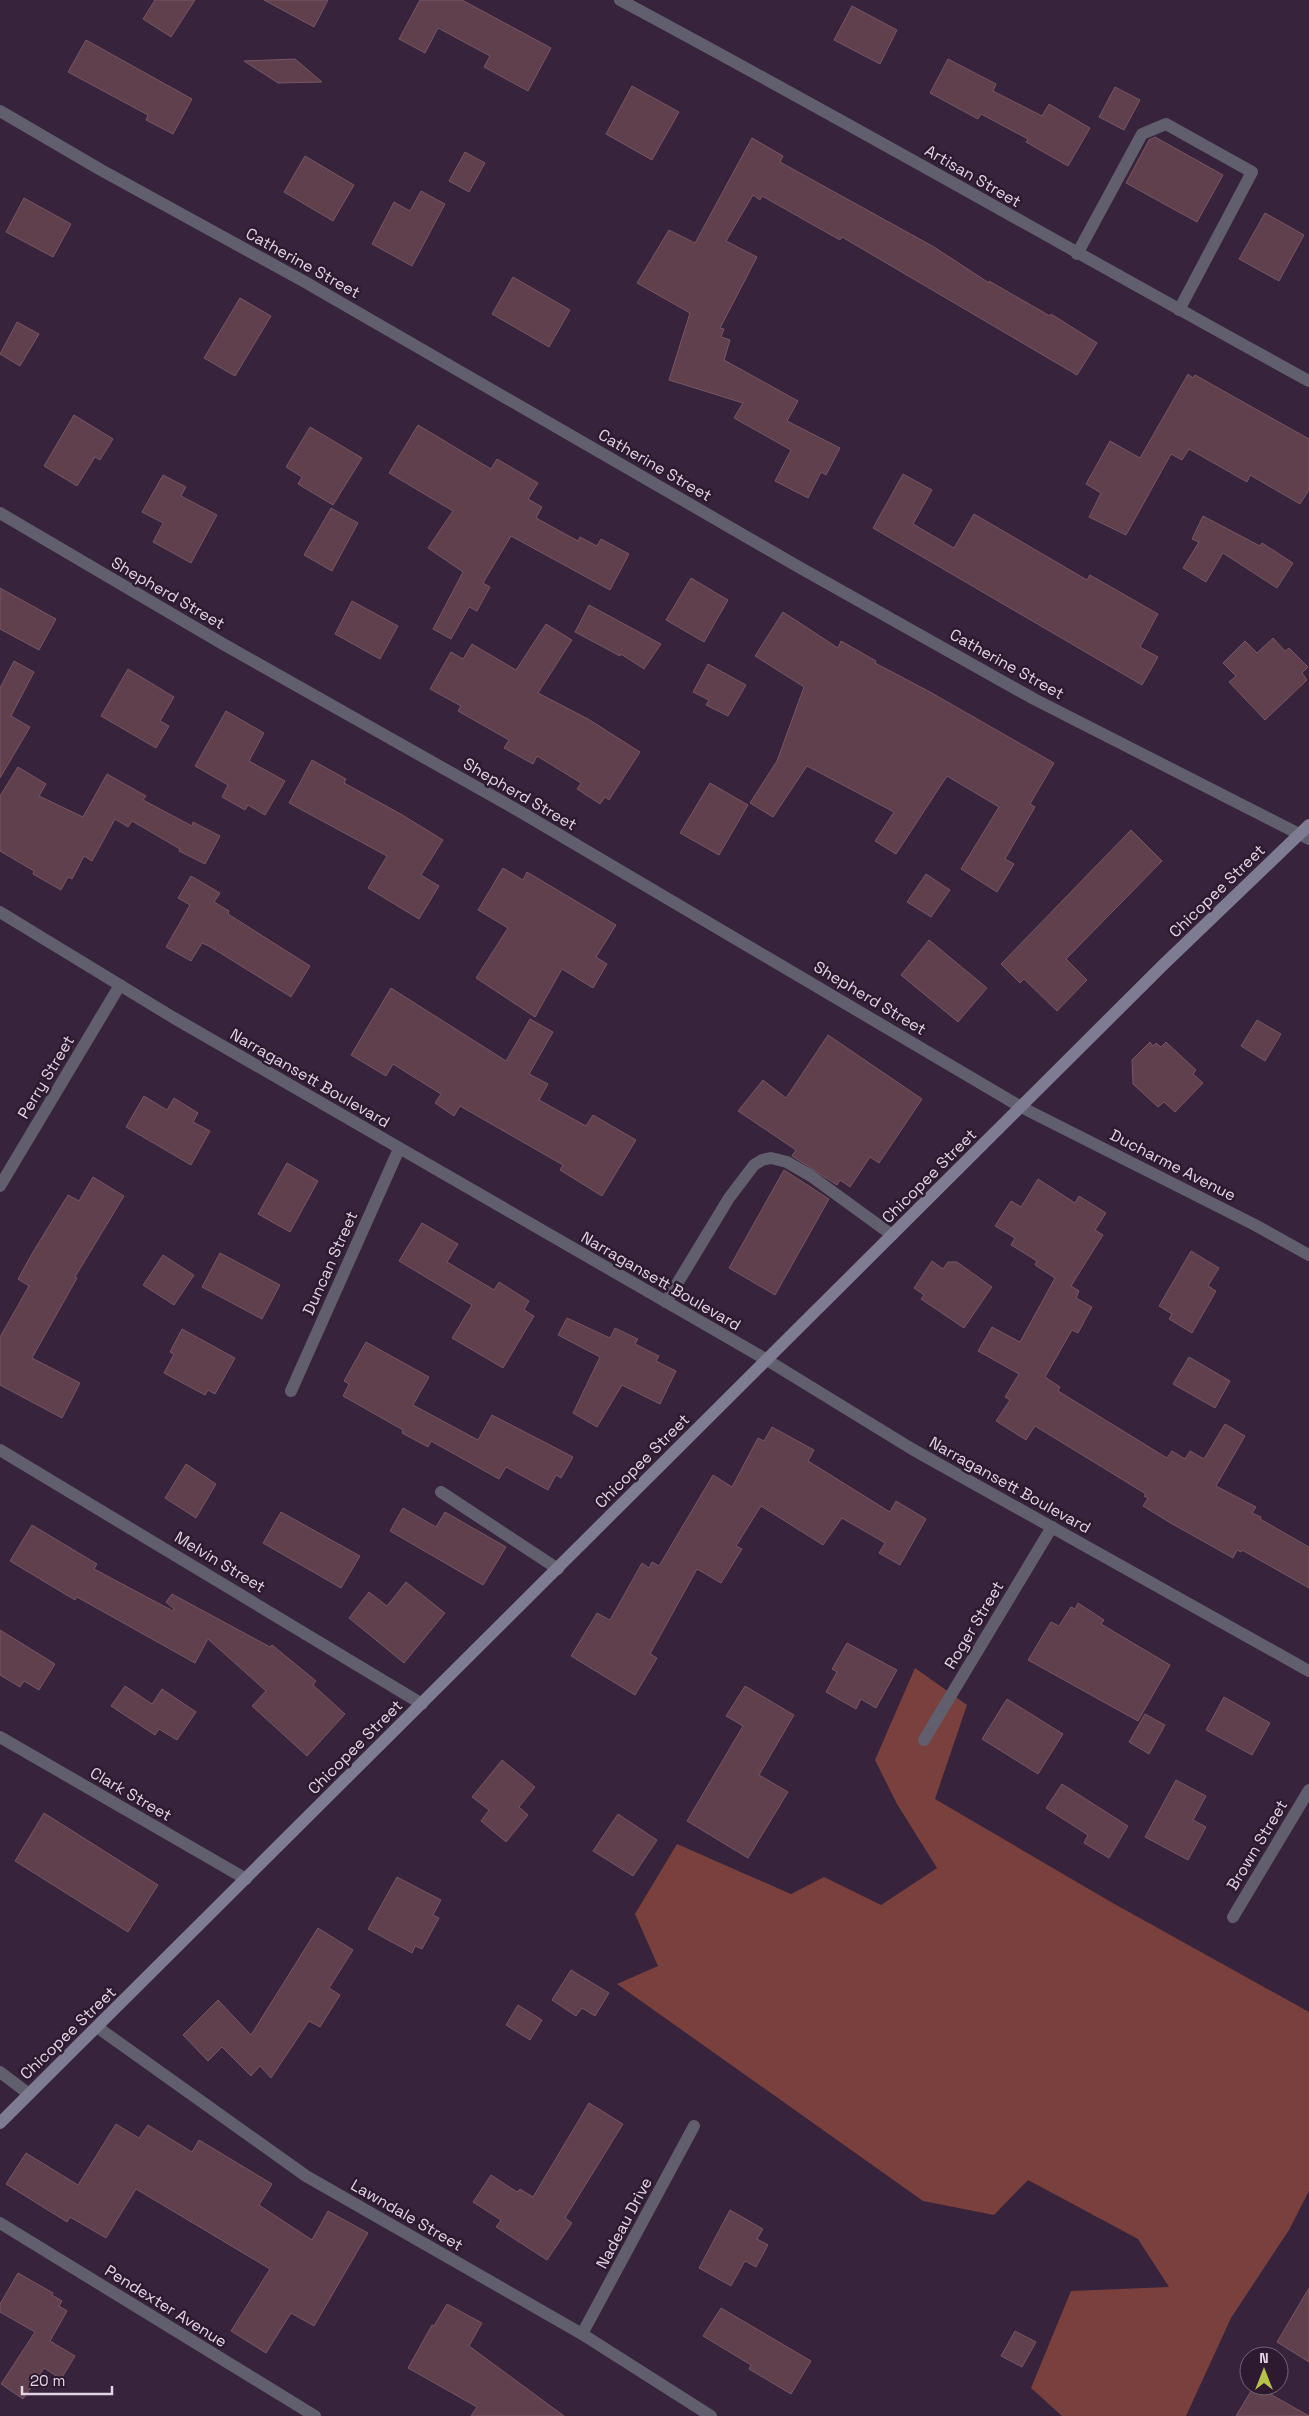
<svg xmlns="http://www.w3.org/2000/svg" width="1309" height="2416" font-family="'Space Grotesk',sans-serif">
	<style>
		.green { fill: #79403d }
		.building { fill: #60404d; stroke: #785663 }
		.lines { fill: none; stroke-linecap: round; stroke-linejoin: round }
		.lane { stroke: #615f6d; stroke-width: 12 }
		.street { stroke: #615f6d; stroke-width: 12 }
		.secondary { stroke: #7e7c92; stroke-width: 12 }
		.labels { text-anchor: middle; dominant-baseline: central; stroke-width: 5; stroke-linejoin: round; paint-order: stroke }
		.street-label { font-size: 16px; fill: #e1d4e3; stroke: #2d1a30 }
	</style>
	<rect width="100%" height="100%" fill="#37233b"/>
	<!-- green -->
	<path class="green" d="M 915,1668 L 967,1705 L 935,1799 L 1111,1902 L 1309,2012 L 1309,2191 L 1289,2230 L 1231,2318 L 1186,2416 L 1062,2416 L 1031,2388 L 1071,2291 L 1169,2287 L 1138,2239 L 1028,2180 L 994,2215 L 923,2201 L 617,1984 L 658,1966 L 635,1914 L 677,1844 L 791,1894 L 824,1877 L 881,1905 L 937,1868 L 897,1804 L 875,1760 Z"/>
	<!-- building -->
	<g class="building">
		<path d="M 155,0 L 195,0 L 171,37 L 143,19 Z"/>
		<path d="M 264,0 L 328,0 L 314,27 Z"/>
		<path d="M 420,0 L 462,0 L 551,48 L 528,91 L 484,67 L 490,56 L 438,28 L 425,53 L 399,39 Z"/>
		<path d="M 852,6 L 897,30 L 880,64 L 834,40 Z"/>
		<path d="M 86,40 L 192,99 L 173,134 L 146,120 L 148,115 L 68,72 Z"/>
		<path d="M 295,59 L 322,82 L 278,83 L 244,61 Z"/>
		<path d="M 948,59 L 996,84 L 993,91 L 1042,116 L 1049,104 L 1090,128 L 1068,166 L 1026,142 L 1028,139 L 981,114 L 978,119 L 930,93 Z"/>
		<path d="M 632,86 L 679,112 L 652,160 L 606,134 Z"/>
		<path d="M 1115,87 L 1140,100 L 1124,130 L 1099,117 Z"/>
		<path d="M 1155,137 L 1223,175 L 1197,222 L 1126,183 L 1149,140 Z"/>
		<path d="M 752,138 L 783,156 L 780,162 L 934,247 L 989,283 L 989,281 L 1050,316 L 1051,314 L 1097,343 L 1077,375 L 842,237 L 840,240 L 762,196 L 760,200 L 753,195 L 726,241 L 757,257 L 720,328 L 724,329 L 721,337 L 730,340 L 724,360 L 798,401 L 787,421 L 840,448 L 826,475 L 821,472 L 808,498 L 775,481 L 791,450 L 734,418 L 743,403 L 669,380 L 690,313 L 637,283 L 669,230 L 695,243 Z"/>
		<path d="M 465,152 L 485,163 L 469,192 L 449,181 Z"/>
		<path d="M 305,156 L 354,185 L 333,221 L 284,192 Z"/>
		<path d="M 421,191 L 445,204 L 412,266 L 372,244 L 394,202 L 410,211 Z"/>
		<path d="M 24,198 L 71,224 L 53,257 L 6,232 Z"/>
		<path d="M 1265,213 L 1304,235 L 1279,281 L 1239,259 Z"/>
		<path d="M 513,277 L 570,310 L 549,347 L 492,314 Z"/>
		<path d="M 240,298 L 271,316 L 235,376 L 204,358 Z"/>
		<path d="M 17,322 L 39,334 L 20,366 L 0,354 Z"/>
		<path d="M 1188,374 L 1193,378 L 1195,375 L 1309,439 L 1309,490 L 1300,504 L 1250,475 L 1247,482 L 1189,449 L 1182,460 L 1171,454 L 1126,535 L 1089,517 L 1101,493 L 1086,484 L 1110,441 L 1140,458 Z"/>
		<path d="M 74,415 L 113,439 L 100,460 L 95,457 L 77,486 L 44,466 Z"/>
		<path d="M 418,425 L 491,469 L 497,459 L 538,483 L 528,499 L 542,507 L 536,518 L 578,541 L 580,537 L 597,546 L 601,539 L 629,554 L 610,590 L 511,536 L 483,583 L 490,587 L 477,611 L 469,607 L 451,639 L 433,629 L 463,572 L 428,548 L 453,511 L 389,473 Z"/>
		<path d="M 310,427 L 362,458 L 333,505 L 298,484 L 302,477 L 286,467 Z"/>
		<path d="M 903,474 L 932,490 L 913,524 L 954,548 L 974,514 L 1087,580 L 1090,575 L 1158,614 L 1140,647 L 1158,657 L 1142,685 L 873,528 Z"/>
		<path d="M 163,475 L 186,487 L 181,496 L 217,515 L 191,563 L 153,542 L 163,523 L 142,512 Z"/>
		<path d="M 331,508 L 358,523 L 332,571 L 304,555 Z"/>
		<path d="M 1203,516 L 1260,546 L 1262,543 L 1293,563 L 1277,588 L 1223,553 L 1206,582 L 1183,568 L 1199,542 L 1192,539 Z"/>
		<path d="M 691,578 L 728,600 L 704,642 L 666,620 Z"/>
		<path d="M 0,588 L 56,619 L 39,650 L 0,629 Z"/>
		<path d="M 352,601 L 398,626 L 380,659 L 335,634 Z"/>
		<path d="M 589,605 L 661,644 L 644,669 L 621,654 L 620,656 L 575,632 Z"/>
		<path d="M 783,612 L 838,648 L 841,641 L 876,661 L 875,663 L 930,692 L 1054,763 L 1030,804 L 1035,807 L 1005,859 L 1014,864 L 997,892 L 961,869 L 999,807 L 947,776 L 896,854 L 875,841 L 894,812 L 807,766 L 773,817 L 750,803 L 777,761 L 804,687 L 755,656 Z"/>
		<path d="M 546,624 L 572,640 L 538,693 L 588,719 L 640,752 L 609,800 L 605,797 L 600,804 L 577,789 L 581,783 L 537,756 L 533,764 L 504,748 L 509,740 L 458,711 L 461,706 L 430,689 L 451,652 L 463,659 L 472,644 L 516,670 Z"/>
		<path d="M 1273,638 L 1285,651 L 1289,648 L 1308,667 L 1302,673 L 1307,680 L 1265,720 L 1229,682 L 1236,676 L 1223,663 L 1245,641 L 1257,653 Z"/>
		<path d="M 14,661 L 34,672 L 11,716 L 30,727 L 0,778 L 0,688 Z"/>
		<path d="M 708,664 L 746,685 L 728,716 L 706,705 L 709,700 L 693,692 Z"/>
		<path d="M 128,669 L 174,697 L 160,721 L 169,726 L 156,748 L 101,716 Z"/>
		<path d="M 226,711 L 264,733 L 249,761 L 285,781 L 265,815 L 248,805 L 245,810 L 222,797 L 228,785 L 195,766 Z"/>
		<path d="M 312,760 L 346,779 L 344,783 L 399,813 L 443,840 L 421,875 L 439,886 L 419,919 L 368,888 L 387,856 L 289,803 Z"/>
		<path d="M 18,767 L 46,784 L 39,796 L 83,817 L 107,774 L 146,796 L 143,800 L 192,826 L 193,822 L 220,836 L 205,864 L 179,851 L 180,849 L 132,821 L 128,827 L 115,819 L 92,861 L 84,856 L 72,879 L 68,877 L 61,890 L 33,874 L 34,871 L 0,851 L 0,796 Z"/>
		<path d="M 710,783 L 748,805 L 719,855 L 680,833 Z"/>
		<path d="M 1131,830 L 1162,861 L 1066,959 L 1087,980 L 1057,1011 L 1024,979 L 1020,983 L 1001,964 Z"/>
		<path d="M 503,868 L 523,880 L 527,872 L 616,925 L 596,957 L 607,964 L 593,988 L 562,969 L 535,1017 L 476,978 L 508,928 L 478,910 Z"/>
		<path d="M 926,874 L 950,890 L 931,917 L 907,902 Z"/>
		<path d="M 191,876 L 220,893 L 214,902 L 229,911 L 228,914 L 310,966 L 291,997 L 209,946 L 202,943 L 191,961 L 166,947 L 190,905 L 178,898 Z"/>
		<path d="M 929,940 L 987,988 L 958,1022 L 901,975 Z"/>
		<path d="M 391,988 L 506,1061 L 530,1019 L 553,1032 L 529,1074 L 548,1084 L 539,1100 L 586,1126 L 593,1115 L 636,1140 L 602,1196 L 560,1170 L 563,1165 L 460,1106 L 454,1116 L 435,1103 L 441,1094 L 393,1064 L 386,1076 L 351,1055 Z"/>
		<path d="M 1257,1020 L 1281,1034 L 1265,1061 L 1241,1046 Z"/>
		<path d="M 828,1035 L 922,1099 L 879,1163 L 870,1157 L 850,1187 L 840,1180 L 837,1185 L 792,1156 L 796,1150 L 738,1111 L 763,1080 L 786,1098 Z"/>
		<path d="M 1150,1042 L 1153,1046 L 1156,1043 L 1161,1047 L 1166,1042 L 1196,1070 L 1193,1074 L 1203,1083 L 1175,1112 L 1164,1102 L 1158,1107 L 1133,1084 L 1132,1060 Z"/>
		<path d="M 144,1096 L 167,1110 L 174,1098 L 198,1113 L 193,1122 L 210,1131 L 191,1165 L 126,1127 Z"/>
		<path d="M 287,1163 L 318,1181 L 290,1232 L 258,1214 Z"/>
		<path d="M 784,1170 L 829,1199 L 775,1295 L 729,1268 Z"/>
		<path d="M 93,1177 L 124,1196 L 75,1277 L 77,1278 L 32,1358 L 80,1383 L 62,1418 L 0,1385 L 0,1337 L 29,1286 L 18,1279 L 33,1252 L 68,1195 L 79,1201 Z"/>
		<path d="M 1038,1179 L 1075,1203 L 1079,1196 L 1106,1213 L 1095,1230 L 1103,1235 L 1071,1286 L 1079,1291 L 1076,1298 L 1092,1307 L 1078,1333 L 1072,1330 L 1045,1377 L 1060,1387 L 1058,1391 L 1167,1458 L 1172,1451 L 1185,1459 L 1190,1451 L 1204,1459 L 1225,1424 L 1245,1436 L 1216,1486 L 1256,1507 L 1252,1513 L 1261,1517 L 1260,1519 L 1309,1547 L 1309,1588 L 1242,1550 L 1241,1552 L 1237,1550 L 1233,1558 L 1169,1522 L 1143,1506 L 1148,1498 L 1144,1496 L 1146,1494 L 1035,1426 L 1026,1440 L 996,1421 L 1010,1400 L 1005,1397 L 1019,1374 L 978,1351 L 992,1327 L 1020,1342 L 1055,1278 L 1035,1265 L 1037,1261 L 1011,1245 L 1015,1238 L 995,1226 L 1011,1201 L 1021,1207 Z"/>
		<path d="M 422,1223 L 458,1244 L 447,1262 L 494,1290 L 499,1282 L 529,1301 L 524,1310 L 534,1316 L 503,1368 L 452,1338 L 472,1305 L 399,1261 Z"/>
		<path d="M 1191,1251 L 1219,1268 L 1208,1286 L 1216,1291 L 1192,1333 L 1169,1319 L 1172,1314 L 1159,1306 Z"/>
		<path d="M 220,1253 L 280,1285 L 262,1319 L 202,1287 Z"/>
		<path d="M 163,1255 L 194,1275 L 174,1305 L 143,1285 Z"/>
		<path d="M 932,1261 L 943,1269 L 948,1262 L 957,1262 L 992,1287 L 964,1328 L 921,1299 L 924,1295 L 914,1288 Z"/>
		<path d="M 567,1318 L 610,1338 L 615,1328 L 638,1339 L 635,1344 L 659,1356 L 656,1361 L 676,1371 L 660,1404 L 622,1385 L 597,1427 L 573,1413 L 600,1357 L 558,1335 Z"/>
		<path d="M 182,1329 L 235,1358 L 215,1394 L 208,1390 L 205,1395 L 164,1373 L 174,1354 L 170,1352 Z"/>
		<path d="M 366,1342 L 429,1377 L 413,1405 L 478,1440 L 492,1415 L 573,1457 L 561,1478 L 556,1475 L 548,1490 L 506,1467 L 499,1479 L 431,1441 L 428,1447 L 402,1433 L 403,1430 L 343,1396 L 349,1384 L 344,1381 Z"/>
		<path d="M 1189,1357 L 1230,1381 L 1215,1408 L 1173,1384 Z"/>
		<path d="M 772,1427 L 814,1450 L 808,1461 L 890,1512 L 896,1501 L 926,1519 L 900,1565 L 879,1553 L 885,1543 L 842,1518 L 823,1545 L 761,1506 L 736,1546 L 742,1549 L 721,1583 L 697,1569 L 650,1654 L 657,1658 L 635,1695 L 571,1656 L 597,1613 L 610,1620 L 642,1563 L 649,1568 L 652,1562 L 659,1566 L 713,1475 L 732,1487 L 758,1438 L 764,1441 Z"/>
		<path d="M 186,1464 L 216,1484 L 196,1518 L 165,1498 Z"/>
		<path d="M 403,1508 L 436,1527 L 445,1512 L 506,1547 L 483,1585 L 390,1531 Z"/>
		<path d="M 281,1512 L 360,1556 L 341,1588 L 263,1543 Z"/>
		<path d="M 32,1525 L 97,1564 L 94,1569 L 173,1611 L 174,1609 L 166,1602 L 172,1594 L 270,1647 L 272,1645 L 316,1681 L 313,1685 L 345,1714 L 307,1756 L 252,1706 L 266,1691 L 208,1639 L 195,1663 L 77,1597 L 75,1600 L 10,1561 Z"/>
		<path d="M 406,1582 L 445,1613 L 404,1663 L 349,1618 L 369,1592 L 387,1606 Z"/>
		<path d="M 1078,1603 L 1104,1620 L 1101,1624 L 1170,1665 L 1138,1721 L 1028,1660 L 1051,1622 L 1059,1626 L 1071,1607 L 1075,1609 Z"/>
		<path d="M 0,1630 L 55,1664 L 39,1690 L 24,1681 L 20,1687 L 0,1675 Z"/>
		<path d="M 847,1643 L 897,1670 L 876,1708 L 861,1699 L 856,1709 L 826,1692 L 837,1672 L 832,1669 Z"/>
		<path d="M 125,1686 L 152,1704 L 162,1689 L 196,1712 L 177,1740 L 159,1729 L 155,1735 L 111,1706 Z"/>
		<path d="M 745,1686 L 794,1715 L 759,1775 L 788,1792 L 748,1858 L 687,1821 L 743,1726 L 726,1716 Z"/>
		<path d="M 1224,1697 L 1270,1723 L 1252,1755 L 1206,1730 Z"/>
		<path d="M 1007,1699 L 1063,1734 L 1038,1774 L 982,1739 Z"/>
		<path d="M 1145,1714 L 1165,1725 L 1149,1754 L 1129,1742 Z"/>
		<path d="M 502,1760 L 535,1787 L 519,1807 L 528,1815 L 506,1842 L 481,1821 L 489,1810 L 472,1797 Z"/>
		<path d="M 1176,1780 L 1206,1796 L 1193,1820 L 1206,1827 L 1188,1860 L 1145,1837 Z"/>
		<path d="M 1062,1784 L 1128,1826 L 1109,1858 L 1084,1843 L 1088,1835 L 1046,1808 Z"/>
		<path d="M 44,1813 L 158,1885 L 128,1932 L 15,1861 Z"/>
		<path d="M 618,1814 L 657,1840 L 633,1876 L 593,1851 Z"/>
		<path d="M 397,1877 L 441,1900 L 433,1915 L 439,1918 L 422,1949 L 415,1946 L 412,1953 L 368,1929 Z"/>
		<path d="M 318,1928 L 353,1950 L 329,1988 L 340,1995 L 320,2027 L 309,2021 L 271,2078 L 260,2066 L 251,2076 L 222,2047 L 208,2061 L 183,2035 L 218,2000 L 251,2035 Z"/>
		<path d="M 571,1970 L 609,1993 L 595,2016 L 582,2008 L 576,2016 L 552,2000 Z"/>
		<path d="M 518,2005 L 542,2020 L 530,2040 L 506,2025 Z"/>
		<path d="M 589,2103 L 623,2124 L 565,2218 L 572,2223 L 547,2260 L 496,2227 L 501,2220 L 473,2202 L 491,2175 L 517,2192 L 520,2189 L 533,2197 Z"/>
		<path d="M 116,2124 L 139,2138 L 148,2125 L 192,2152 L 199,2140 L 272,2184 L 259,2205 L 312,2240 L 328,2211 L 368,2233 L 314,2326 L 291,2313 L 266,2353 L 231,2331 L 270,2269 L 136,2189 L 106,2238 L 70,2217 L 67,2222 L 6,2184 L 26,2153 L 78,2185 Z"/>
		<path d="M 730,2210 L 763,2229 L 757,2239 L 768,2245 L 756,2267 L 745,2261 L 731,2286 L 699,2268 Z"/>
		<path d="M 18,2273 L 53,2293 L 52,2295 L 62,2301 L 59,2306 L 67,2311 L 50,2341 L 75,2356 L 61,2379 L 44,2368 L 23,2399 L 1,2384 L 35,2332 L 0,2312 L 0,2304 Z"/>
		<path d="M 1309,2288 L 1309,2362 L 1277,2342 Z"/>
		<path d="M 447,2304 L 482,2323 L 469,2346 L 564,2416 L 471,2416 L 477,2407 L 408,2368 L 432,2325 L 434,2326 Z"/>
		<path d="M 721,2308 L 811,2361 L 791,2394 L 749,2369 L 751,2365 L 703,2336 Z"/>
		<path d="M 1015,2331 L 1036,2342 L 1022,2367 L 1001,2356 Z"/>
		<path d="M 1254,2386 L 1256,2386 L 1309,2416 L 1236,2416 Z"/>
	</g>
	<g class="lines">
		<!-- lane -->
		<g class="lane">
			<path d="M 1077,254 L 1142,134 L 1166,124 L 1252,172 L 1179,310"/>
			<path d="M 666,1302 L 729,1198 L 754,1165 L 762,1160 L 771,1158 L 787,1162 L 811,1176 L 892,1235"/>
			<path d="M 441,1492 L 558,1569"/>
			<path d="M 0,2072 L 29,2094"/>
		</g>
		<!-- street -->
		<g class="street">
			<path d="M 620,0 C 852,124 1079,255 1309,381"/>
			<path d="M 0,111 L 101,170 L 305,282 L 797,566 L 1034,699 L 1309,839"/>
			<path d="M 0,513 L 223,644 L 519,811 L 1021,1107 L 1255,1225 L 1309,1255"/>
			<path d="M 0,912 L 174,1018 L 767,1360 L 912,1449 L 1309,1671"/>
			<path d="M 0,1186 L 120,985"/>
			<path d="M 291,1391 L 399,1149"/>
			<path d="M 0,1450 L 422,1704"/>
			<path d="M 0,1737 L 246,1879"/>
			<path d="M 924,1740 L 1052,1527"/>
			<path d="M 1233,1917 L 1309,1790"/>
			<path d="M 97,2027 L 306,2176 L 582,2334 L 711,2416"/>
			<path d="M 0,2223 L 315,2416"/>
			<path d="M 582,2334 L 694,2126"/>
		</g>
		<!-- secondary -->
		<path class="secondary" d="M 0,2123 L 1163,965 L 1309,825"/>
	</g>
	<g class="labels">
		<!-- street labels -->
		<g class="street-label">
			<text transform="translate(973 176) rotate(30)">Artisan Street</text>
			<text transform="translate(303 263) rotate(29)">Catherine Street</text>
			<text transform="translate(655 465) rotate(30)">Catherine Street</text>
			<text transform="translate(168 593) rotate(30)">Shepherd Street</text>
			<text transform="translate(1007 664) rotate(29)">Catherine Street</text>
			<text transform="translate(520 794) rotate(30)">Shepherd Street</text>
			<text transform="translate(1217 891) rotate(-44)">Chicopee Street</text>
			<text transform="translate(870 998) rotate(31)">Shepherd Street</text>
			<text transform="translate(46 1077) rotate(-59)">Perry Street</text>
			<text transform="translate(310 1078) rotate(30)">Narragansett Boulevard</text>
			<text transform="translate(1173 1165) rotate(27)">Ducharme Avenue</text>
			<text transform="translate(929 1176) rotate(-45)">Chicopee Street</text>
			<text transform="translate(330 1263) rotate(-66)">Duncan Street</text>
			<text transform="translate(661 1281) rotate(30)">Narragansett Boulevard</text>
			<text transform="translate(642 1461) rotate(-45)">Chicopee Street</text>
			<text transform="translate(1010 1485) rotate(29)">Narragansett Boulevard</text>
			<text transform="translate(220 1562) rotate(31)">Melvin Street</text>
			<text transform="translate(974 1625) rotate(-59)">Roger Street</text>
			<text transform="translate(355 1747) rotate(-45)">Chicopee Street</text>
			<text transform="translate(131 1794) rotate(30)">Clark Street</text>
			<text transform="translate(1257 1845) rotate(-59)">Brown Street</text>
			<text transform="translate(68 2033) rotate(-44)">Chicopee Street</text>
			<text transform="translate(407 2215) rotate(30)">Lawndale Street</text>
			<text transform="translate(624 2223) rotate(-62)">Nadeau Drive</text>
			<text transform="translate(166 2306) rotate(32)">Pendexter Avenue</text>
		</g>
	</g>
	<!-- north arrow -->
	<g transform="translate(1264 2371)"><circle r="24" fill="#2d1a30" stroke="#756478"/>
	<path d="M0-4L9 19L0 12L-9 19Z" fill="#b4c24a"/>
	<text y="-8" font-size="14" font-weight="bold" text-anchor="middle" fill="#e1d4e3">N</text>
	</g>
	<!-- scale -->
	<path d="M22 2386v8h90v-8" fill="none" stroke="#e1d4e3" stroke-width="2.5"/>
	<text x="30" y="2386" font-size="15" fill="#e1d4e3" stroke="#2d1a30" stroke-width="4" paint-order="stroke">20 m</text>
</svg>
